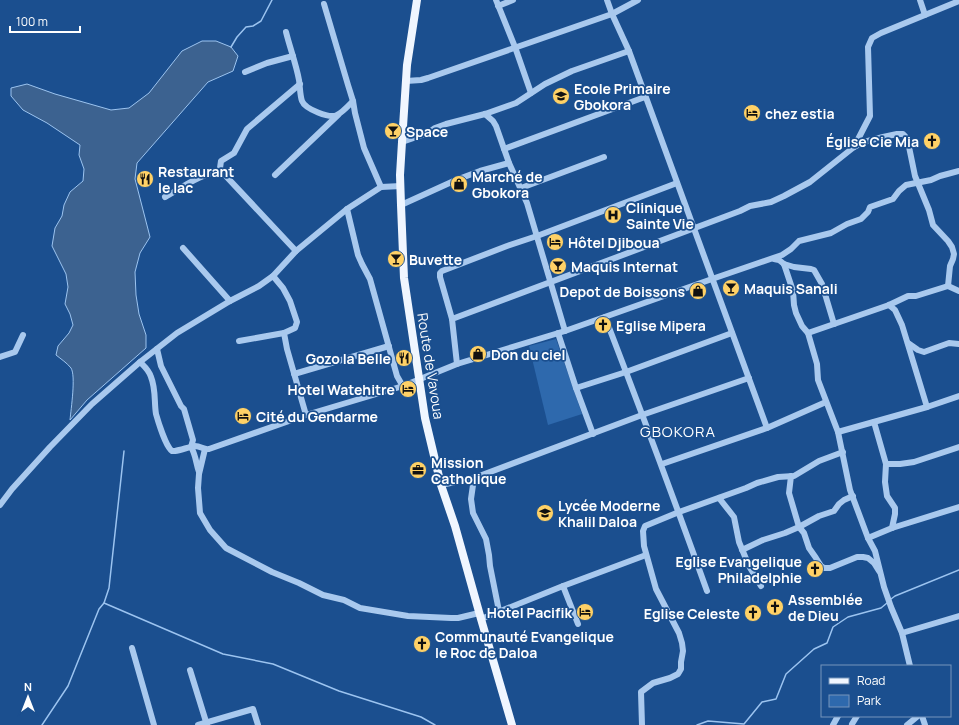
<svg xmlns="http://www.w3.org/2000/svg" width="959" height="725" font-family="Manrope,sans-serif">
	<style>
		.green { fill: #2e69ad }
		.water { fill: #3c6290; stroke: #9cc4f0 }
		.lines { fill: none; stroke-linecap: round; stroke-linejoin: round }
		.stream { stroke: #9cc4f0; stroke-width: 1.5 }
		.minor { stroke: #a9c9ee; stroke-width: 6 }
		.major { stroke: #f0f6ff; stroke-width: 8 }
		.labels { text-anchor: middle; dominant-baseline: central; stroke-width: 3.5; stroke-linejoin: round; paint-order: stroke }
		.poi-label { font-size: 14px; font-weight: bold; fill: #fff; stroke: #1b4f8f; text-anchor: start }
		.street-label { font-size: 14px; fill: #fff; stroke: #1b4f8f }
		.neighbourhood-label { font-size: 15px; letter-spacing: 1px; fill: #fff; stroke: #1b4f8f }
	</style>
	<rect width="100%" height="100%" fill="#1b4f8f"/>
	<!-- green -->
	<path class="green" d="M 556,339 L 582,414 L 548,425 L 529,346 Z"/>
	<!-- water -->
	<path class="water" d="M 202,41 L 216,41 L 231,47 L 238,56 L 233,71 L 208,82 L 137,163 L 135,179 L 150,237 L 140,253 L 135,272 L 136,295 L 139,314 L 146,335 L 146,348 L 87,400 L 70,420 C 71,409 76,376 71,368 C 67,363 61,359 56,355 L 58,346 L 69,333 L 73,325 L 70,314 L 65,304 L 68,287 L 66,274 L 52,246 L 55,228 L 62,216 L 64,205 L 70,192 L 83,181 L 84,169 L 79,155 L 80,145 L 47,123 L 23,110 L 11,96 L 11,88 L 27,84 L 55,94 L 111,110 L 129,108 L 149,93 L 182,51 Z"/>
	<g class="lines">
		<!-- stream -->
		<g class="stream">
			<path d="M 231,47 L 237,37 L 246,27 L 253,26 L 261,21 L 272,0"/>
			<path d="M 891,599 L 895,596 L 959,570"/>
			<path d="M 104,603 L 223,654 L 273,664 L 339,691 L 421,717 L 435,725"/>
			<path d="M 42,725 L 68,686 L 99,609 L 104,603 L 109,588 L 124,451"/>
			<path d="M 697,725 L 708,721 L 744,724 L 762,702 L 776,699 L 786,674 L 814,649 L 827,643 L 833,627 L 848,617 L 881,608 L 887,603"/>
		</g>
		<!-- minor -->
		<g class="minor">
			<path d="M 496,0 L 515,47 L 531,93"/>
			<path d="M 607,0 L 612,14 L 629,51 L 767,428"/>
			<path d="M 920,0 L 925,15"/>
			<path d="M 324,4 L 348,85 L 353,101 L 355,113 L 364,148 L 381,187"/>
			<path d="M 498,6 L 513,0"/>
			<path d="M 286,32 C 290,48 296,64 299,80 C 300,86 300,96 302,101 C 305,109 330,119 337,115 C 343,112 349,105 353,101"/>
			<path d="M 245,72 L 267,63 L 293,56"/>
			<path d="M 406,81 L 421,80 L 428,78 L 612,14 L 638,0"/>
			<path d="M 485,114 L 493,121 L 496,126 L 509,163 L 527,203 L 565,331"/>
			<path d="M 402,142 L 428,133 L 435,128 L 446,124 L 485,114 L 516,103 L 545,84 L 572,71 L 629,51"/>
			<path d="M 854,147 L 870,116 L 868,47 L 872,38 L 881,33 L 959,1"/>
			<path d="M 504,149 L 645,97"/>
			<path d="M 275,175 L 338,115"/>
			<path d="M 521,188 L 604,157"/>
			<path d="M 165,197 C 178,190 200,174 214,173 C 217,172 220,173 223,173"/>
			<path d="M 401,205 L 456,180 L 480,171 L 509,163"/>
			<path d="M 347,209 L 358,255 L 362,264 L 370,279 L 397,376 L 401,383 L 403,386"/>
			<path d="M 183,248 L 230,301"/>
			<path d="M 296,251 L 223,173 L 220,168 L 221,161 L 234,153 L 247,129 L 300,84"/>
			<path d="M 774,259 L 779,260 L 784,264 L 793,291 L 794,305 L 796,313 L 802,326 L 808,333 L 817,364 L 818,380 L 838,432 L 850,490 L 868,538 L 875,551 L 884,587 L 891,607 L 902,633 L 910,666"/>
			<path d="M 784,264 L 794,267 L 811,269 L 814,270 L 822,284 L 834,324"/>
			<path d="M 273,276 L 283,288 L 290,301 L 297,322 L 295,328 L 284,333 L 287,349 L 306,415"/>
			<path d="M 889,305 L 895,310 L 902,325 L 927,407"/>
			<path d="M 605,317 C 640,408 674,499 707,591"/>
			<path d="M 452,319 L 440,277 L 440,273 L 442,271 L 507,246 L 537,236 L 677,183"/>
			<path d="M 558,333 L 576,388 L 593,434"/>
			<path d="M 808,333 L 889,305 L 908,296 L 916,296 L 948,286 L 959,291"/>
			<path d="M 239,341 L 284,333"/>
			<path d="M 908,343 L 918,350 L 924,352 L 949,343 L 959,344"/>
			<path d="M 157,349 L 161,366 L 181,406 L 184,409 L 193,440 L 191,447 C 196,455 196,464 199,472"/>
			<path d="M 0,357 L 15,352 L 23,335"/>
			<path d="M 140,362 C 145,367 149,370 151,377 C 156,389 154,402 156,414 C 158,421 166,447 172,451 C 173,451 174,451 175,451 C 181,450 189,447 195,446 C 201,446 204,450 209,449 L 306,415 L 403,386 L 457,364 L 565,331 L 712,279 L 782,255 L 791,249 L 799,241 L 831,233 L 847,224 L 861,219 L 868,212 L 870,207 L 893,199 L 899,191 L 906,185 L 931,180 L 940,176 L 959,171"/>
			<path d="M 457,364 L 452,319 L 740,211 L 750,206 L 771,202 L 784,196 L 810,182 L 854,147 L 864,142 L 883,137 L 897,134 L 903,134 L 905,136 L 908,142 L 915,176 L 929,210 L 933,225 L 948,241 L 952,247 L 954,254 L 953,259 L 950,266 L 948,286"/>
			<path d="M 294,374 L 389,346"/>
			<path d="M 576,388 L 626,372 L 732,333"/>
			<path d="M 874,422 L 886,464 L 885,482 L 887,496 L 895,508 L 895,514 L 892,528"/>
			<path d="M 838,432 L 927,407 L 959,396"/>
			<path d="M 205,449 L 199,474 L 198,488 L 200,513 L 210,530 L 226,548 L 272,572 L 299,583 L 323,595 L 344,600 L 360,608 L 408,616 L 451,618 L 458,618 L 479,613"/>
			<path d="M 662,464 L 767,428 L 826,402"/>
			<path d="M 886,464 L 900,464 L 914,462 L 959,447"/>
			<path d="M 791,476 L 789,493 L 799,527 L 804,533 L 809,548 L 816,558 L 821,566 L 824,568 L 830,568 L 857,557 L 863,557 L 868,558 L 874,563 L 879,571"/>
			<path d="M 474,478 L 471,499 L 473,513 L 486,539 L 489,555 L 490,566 L 499,611"/>
			<path d="M 441,485 L 474,478 L 642,415 L 749,378"/>
			<path d="M 719,498 L 734,517 L 739,542 L 749,566 L 761,586"/>
			<path d="M 0,505 L 12,489 L 50,447 L 92,404 L 140,362 L 177,333 L 230,301 L 259,286 L 273,276 L 296,251 L 347,209 L 381,187 L 401,186"/>
			<path d="M 868,538 L 892,528 L 959,507"/>
			<path d="M 742,550 L 763,540 L 785,533 L 799,527 L 819,516 L 834,511 L 839,504 L 844,500 L 853,496"/>
			<path d="M 563,586 L 646,555"/>
			<path d="M 481,619 L 563,586 L 578,624"/>
			<path d="M 902,633 L 959,616"/>
			<path d="M 132,648 L 154,725"/>
			<path d="M 190,670 L 207,725"/>
			<path d="M 922,716 L 925,725"/>
			<path d="M 852,724 L 857,716"/>
			<path d="M 198,725 L 253,709 L 258,725"/>
			<path d="M 642,725 L 641,692 L 653,683 L 670,678 L 678,674 L 681,669 L 681,662 L 683,651 L 682,643 L 679,633 L 656,589 L 644,546 L 643,531 L 645,526 L 679,512 L 746,488 L 757,483 L 778,477 L 794,476 L 819,461 L 843,452"/>
			<path d="M 833,725 L 838,716"/>
			<path d="M 907,725 L 918,716"/>
		</g>
		<!-- major -->
		<path class="major" d="M 417,0 L 407,65 L 402,142 L 400,175 L 401,205 L 404,278 L 425,418 L 441,485 L 455,526 L 481,619 L 512,725"/>
	</g>
	<!-- icons -->
	<defs>
		<g id="school-disc" transform="scale(0.9)"><circle r="9.5" fill="#ffd166" stroke="#1b4f8f"/><path d="M0-5L7-2L0 1L-7-2ZM-4 1L0 2.5L4 1V4Q0 6-4 4Z" fill="#111"/></g>
		<g id="hotel-disc" transform="scale(0.9)"><circle r="9.5" fill="#ffd166" stroke="#1b4f8f"/><path d="M-6-4.5h1.5V1H6V5H4.5V3h-9V5H-6ZM-4 0a1.8 1.8 0 1 1 3.6 0ZM.5 0V-2.5h3Q6-2.5 6 0Z" fill="#111"/></g>
		<g id="bar-disc" transform="scale(0.9)"><circle r="9.5" fill="#ffd166" stroke="#1b4f8f"/><path d="M-6-5H6L.8 .8V4.5H3.5V6h-7V4.5H-.8V.8Z" fill="#111"/></g>
		<g id="church-disc" transform="scale(0.9)"><circle r="9.5" fill="#ffd166" stroke="#1b4f8f"/><path d="M-1.2-6h2.4v3.5h3.3v2.4h-3.3V6h-2.4V-.1h-3.3v-2.4h3.3Z" fill="#111"/></g>
		<g id="restaurant-disc" transform="scale(0.9)"><circle r="9.5" fill="#ffd166" stroke="#1b4f8f"/><path d="M-5-6h1v4h1v-4h1v4h1v-4h1v5L-1.5 .5V6h-2V.5L-5-1ZM5-6V6H3V1.5H1.5Q1.5-4 5-6Z" fill="#111"/></g>
		<g id="shop-disc" transform="scale(0.9)"><circle r="9.5" fill="#ffd166" stroke="#1b4f8f"/><path d="M-5-2.5h2.3a2.7 3.5 0 0 1 5.4 0H5L5.5 6h-11ZM-1.5-2.5h3a1.5 2.3 0 0 0-3 0Z" fill="#111"/></g>
		<g id="hospital-disc" transform="scale(0.9)"><circle r="9.5" fill="#ffd166" stroke="#1b4f8f"/><path d="M-5-5h3v3.5h4V-5h3V5h-3V1.5h-4V5h-3Z" fill="#111"/></g>
		<g id="office-disc" transform="scale(0.9)"><circle r="9.5" fill="#ffd166" stroke="#1b4f8f"/><path d="M-6-3h4V-5.5h4V-3h4V5H-6ZM-1-4.5V-3h2v-1.5ZM-6 0V1H6V0Z" fill="#111"/></g>
	</defs>
	<g fill-rule="evenodd">
		<use href="#school-disc" x="561" y="96"/>
		<use href="#hotel-disc" x="752" y="113"/>
		<use href="#bar-disc" x="393" y="131"/>
		<use href="#church-disc" x="932" y="141"/>
		<use href="#restaurant-disc" x="145" y="179"/>
		<use href="#shop-disc" x="459" y="184"/>
		<use href="#hospital-disc" x="613" y="215"/>
		<use href="#hotel-disc" x="555" y="242"/>
		<use href="#bar-disc" x="396" y="259"/>
		<use href="#bar-disc" x="558" y="266"/>
		<use href="#bar-disc" x="731" y="288"/>
		<use href="#shop-disc" x="698" y="291"/>
		<use href="#church-disc" x="603" y="325"/>
		<use href="#shop-disc" x="478" y="354"/>
		<use href="#restaurant-disc" x="404" y="358"/>
		<use href="#hotel-disc" x="408" y="389"/>
		<use href="#hotel-disc" x="243" y="416"/>
		<use href="#office-disc" x="418" y="470"/>
		<use href="#school-disc" x="545" y="513"/>
		<use href="#church-disc" x="815" y="569"/>
		<use href="#church-disc" x="775" y="607"/>
		<use href="#hotel-disc" x="585" y="612"/>
		<use href="#church-disc" x="753" y="613"/>
		<use href="#church-disc" x="422" y="644"/>
	</g>
	<g class="labels">
		<!-- poi labels -->
		<g class="poi-label">
			<text x="574" y="88">Ecole Primaire<tspan x="574" dy="16">Gbokora</tspan></text>
			<text x="765" y="113">chez estia</text>
			<text x="406" y="131">Space</text>
			<text x="919" y="141" text-anchor="end">Église Cie Mia</text>
			<text x="158" y="171">Restaurant<tspan x="158" dy="16">le lac</tspan></text>
			<text x="472" y="176">Marché de<tspan x="472" dy="16">Gbokora</tspan></text>
			<text x="626" y="207">Clinique<tspan x="626" dy="16">Sainte Vie</tspan></text>
			<text x="568" y="242">Hôtel Djiboua</text>
			<text x="409" y="259">Buvette</text>
			<text x="571" y="266">Maquis Internat</text>
			<text x="744" y="288">Maquis Sanali</text>
			<text x="685" y="291" text-anchor="end">Depot de Boissons</text>
			<text x="616" y="325">Eglise Mipera</text>
			<text x="491" y="354">Don du ciel</text>
			<text x="391" y="358" text-anchor="end">Gozo la Belle</text>
			<text x="395" y="389" text-anchor="end">Hotel Watehitre</text>
			<text x="256" y="416">Cité du Gendarme</text>
			<text x="431" y="462">Mission<tspan x="431" dy="16">Catholique</tspan></text>
			<text x="558" y="505">Lycée Moderne<tspan x="558" dy="16">Khalil Daloa</tspan></text>
			<text x="802" y="561" text-anchor="end">Eglise Evangelique<tspan x="802" dy="16">Philadelphie</tspan></text>
			<text x="788" y="599">Assemblée<tspan x="788" dy="16">de Dieu</tspan></text>
			<text x="572" y="612" text-anchor="end">Hotel Pacifik</text>
			<text x="740" y="613" text-anchor="end">Eglise Celeste</text>
			<text x="435" y="636">Communauté Evangelique<tspan x="435" dy="16">le Roc de Daloa</tspan></text>
		</g>
		<!-- street labels -->
		<g class="street-label">
			<text transform="translate(431 366) rotate(81)">Route de Vavoua</text>
		</g>
		<!-- neighbourhood labels -->
		<g class="neighbourhood-label">
			<text x="678" y="431">GBOKORA</text>
		</g>
	</g>
	<!-- legend -->
	<rect x="821" y="665" width="130" height="52" fill="#1b4f8f" stroke="#7695bc"/>
	<rect x="829" y="678" width="20" height="6" fill="#f0f6ff" stroke="#7695bc"/>
	<text x="857" y="685" font-size="12" fill="#ffffff">Road</text>
	<rect x="829" y="695" width="20" height="12" fill="#2e69ad" stroke="#7695bc"/>
	<text x="857" y="705" font-size="12" fill="#ffffff">Park</text>
	<!-- north arrow -->
	<g transform="translate(28 697)" stroke="#1b4f8f" stroke-width="3" paint-order="stroke">
	<path d="M0-3L7 15L0 10L-7 15Z" fill="#ffffff"/>
	<text y="-6" font-size="11" font-weight="bold" text-anchor="middle" fill="#ffffff">N</text>
	</g>
	<!-- scale -->
	<path d="M10 26v6h70v-6" fill="none" stroke="#ffffff" stroke-width="2"/>
	<text x="16" y="26" font-size="12" fill="#ffffff" stroke="#1b4f8f" stroke-width="3" paint-order="stroke">100 m</text>
</svg>
